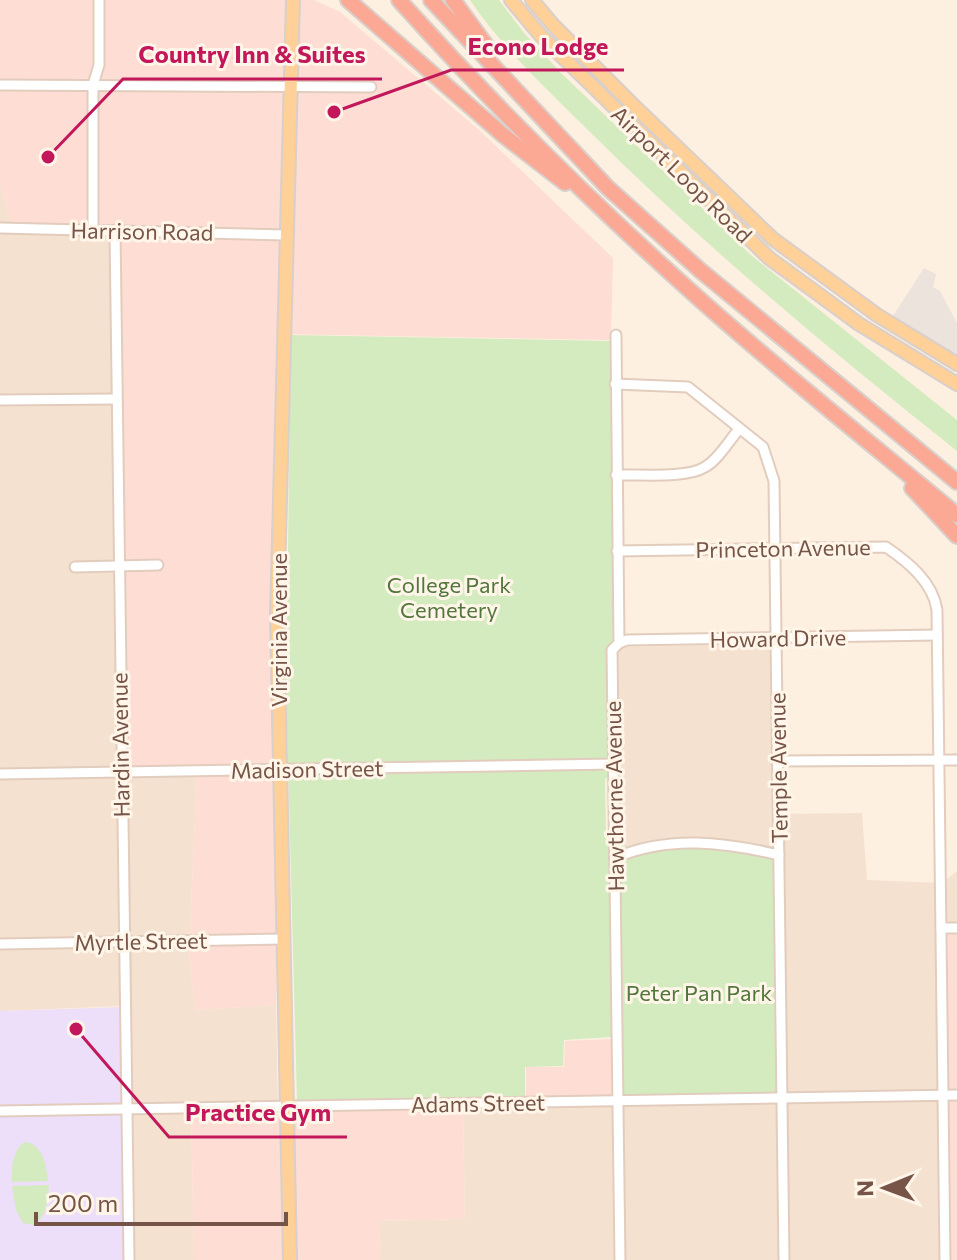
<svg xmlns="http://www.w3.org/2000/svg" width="957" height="1260" font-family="Commissioner,sans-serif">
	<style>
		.residential { fill: #f5e1cf }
		.commercial { fill: #feded4 }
		.industrial { fill: #ece3dd }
		.education { fill: #eddef9 }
		.green { fill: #d4ebbf }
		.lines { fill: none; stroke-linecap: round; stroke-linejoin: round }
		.minor-casing { stroke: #e2ccbd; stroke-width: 13 }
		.major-casing { stroke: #d9cfcb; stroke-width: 16 }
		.highway-casing { stroke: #d9cfcb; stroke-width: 18 }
		.minor { stroke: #fff; stroke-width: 9 }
		.major { stroke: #ffd097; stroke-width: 12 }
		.highway { stroke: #fba895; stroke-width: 14 }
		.labels { text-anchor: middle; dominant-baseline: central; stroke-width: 6; stroke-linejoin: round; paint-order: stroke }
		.street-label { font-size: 22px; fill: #765447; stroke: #fff5e9 }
		.park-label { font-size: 22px; fill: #52763c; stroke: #fff5e9 }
		.leader { fill: none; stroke: #c2185b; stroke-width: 3 }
		.callout-dot { fill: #c2185b; stroke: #fff5e9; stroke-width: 3 }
		.callout-label { font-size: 24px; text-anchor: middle; font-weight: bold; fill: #c2185b; stroke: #fff5e9; stroke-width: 6; stroke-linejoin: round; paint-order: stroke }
	</style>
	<rect width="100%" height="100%" fill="#fdf0e1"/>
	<!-- residential -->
	<g class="residential">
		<path d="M 0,184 L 11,221 L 115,235 L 126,777 L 197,775 L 189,951 L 195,1010 L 276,1005 L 278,1109 L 191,1104 L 194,1260 L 129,1260 L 124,1006 L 0,1011 Z"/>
		<path d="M 775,644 L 773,814 L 862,813 L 867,880 L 942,883 L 957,871 L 957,933 L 947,934 L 950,1260 L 380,1260 L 379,1221 L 465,1219 L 463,1108 L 785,1100 L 737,848 L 615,846 L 615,647 Z"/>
	</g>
	<!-- commercial -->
	<g class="commercial">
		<path d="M 0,0 L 314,0 L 340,12 L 479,130 L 613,258 L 611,340 L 276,334 L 276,1005 L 195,1010 L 189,951 L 197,776 L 126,777 L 114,235 L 11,221 L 0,184 Z"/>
		<path d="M 947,933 L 957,933 L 957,1260 L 950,1260 Z"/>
		<path d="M 612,1039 L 616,1104 L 526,1105 L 526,1067 L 564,1067 L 565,1041 Z"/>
		<path d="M 191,1104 L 278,1109 L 463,1108 L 465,1219 L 379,1221 L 380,1260 L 194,1260 Z"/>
	</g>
	<!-- industrial -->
	<path class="industrial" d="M 924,268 L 936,274 L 933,287 L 940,291 L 957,323 L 957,355 L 893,316 Z"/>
	<!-- education -->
	<path class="education" d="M 124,1007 L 129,1260 L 0,1260 L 0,1011 Z"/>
	<!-- green -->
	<g class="green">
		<path d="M 470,0 L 499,0 L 525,34 L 561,73 L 752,256 L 957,420 L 957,451 C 831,351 708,249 593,135 C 553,95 501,47 470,0 Z"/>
		<path d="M 291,335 L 611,341 L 614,639 L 607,657 L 608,776 L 605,779 L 606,841 L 610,845 L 612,1037 L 564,1040 L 563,1066 L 525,1067 L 525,1097 L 297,1101 L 286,689 Z"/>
		<path d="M 615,846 L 737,848 L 774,854 L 785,1100 L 616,1104 Z"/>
		<path d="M 25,1142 C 43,1144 46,1165 48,1181 L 12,1182 C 11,1168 13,1149 25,1142 Z"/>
		<path d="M 49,1185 C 48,1199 47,1217 33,1225 L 23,1223 L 16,1210 L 12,1186 Z"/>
	</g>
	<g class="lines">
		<!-- minor casing -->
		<g class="minor-casing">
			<g id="minor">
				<path d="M 0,85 L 371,87"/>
				<path d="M 0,228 L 285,235"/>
				<path d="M 93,230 L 93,85 L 99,65 L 99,0"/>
				<path d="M 115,230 L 129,1260"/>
				<path d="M 616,335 L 619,643 L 612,650 L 620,1260"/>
				<path d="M 615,384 L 688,387 L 763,447 L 774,481 L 784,1260"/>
				<path d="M 0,400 L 116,399"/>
				<path d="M 616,475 C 639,474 686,479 705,467 C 718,460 729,441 739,429"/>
				<path d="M 617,551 L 886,547 C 908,562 933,582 937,610 L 945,1260"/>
				<path d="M 75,567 L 158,565"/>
				<path d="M 619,643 L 627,640 L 937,635"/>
				<path d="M 778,761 L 957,760"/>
				<path d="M 0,774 L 613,764"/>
				<path d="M 615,858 C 668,835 724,842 779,855"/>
				<path d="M 941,928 L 957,928"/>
				<path d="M 0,944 L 283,939"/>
				<path d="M 0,1111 L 957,1095"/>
			</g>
		</g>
		<!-- major casing -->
		<g class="major-casing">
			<g id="major">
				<path d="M 511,0 L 541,36 L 769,258 L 859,324 L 957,384"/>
				<path d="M 532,0 L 553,25 L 634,106 L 773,239 L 877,315 L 957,364"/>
				<path d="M 290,1260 L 277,615 L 293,0"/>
			</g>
		</g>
		<!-- highway casing -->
		<g class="highway-casing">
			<g id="highway">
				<path d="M 348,0 L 503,135 L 565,183"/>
				<path d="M 399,0 C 495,107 598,209 705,304 C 787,377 873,445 957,515"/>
				<path d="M 431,0 L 608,188 L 701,271 L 957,482"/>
				<path d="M 453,0 L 491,52"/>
				<path d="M 912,488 L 957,536"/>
			</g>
		</g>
		<!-- minor -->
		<use href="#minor" class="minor"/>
		<!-- major -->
		<use href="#major" class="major"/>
		<!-- highway -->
		<use href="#highway" class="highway"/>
	</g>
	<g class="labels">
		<!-- street labels -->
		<g class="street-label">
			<text transform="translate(682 174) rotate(44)">Airport Loop Road</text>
			<text transform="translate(142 231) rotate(1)">Harrison Road</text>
			<text transform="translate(783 548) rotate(-1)">Princeton Avenue</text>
			<text transform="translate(278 630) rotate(-90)">Virginia Avenue</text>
			<text transform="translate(778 638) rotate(-1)">Howard Drive</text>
			<text transform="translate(120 745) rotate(-91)">Hardin Avenue</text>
			<text transform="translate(778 768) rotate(-91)">Temple Avenue</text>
			<text transform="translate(307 769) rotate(-1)">Madison Street</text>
			<text transform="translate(614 796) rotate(-91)">Hawthorne Avenue</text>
			<text transform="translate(141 941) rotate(-1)">Myrtle Street</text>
			<text transform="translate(478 1103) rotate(-1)">Adams Street</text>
		</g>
		<!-- park labels -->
		<g class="park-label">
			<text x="449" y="584">College Park<tspan x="449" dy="25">Cemetery</tspan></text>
			<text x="699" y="992">Peter Pan Park</text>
		</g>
	</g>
	<!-- callouts -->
	<path class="leader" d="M334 112L451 70H624M48 157L123 79H382M76 1029L169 1137H347"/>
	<g class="callout-dot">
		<circle cx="334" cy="112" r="8"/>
		<circle cx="48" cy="157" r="8"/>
		<circle cx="76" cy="1029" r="8"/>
	</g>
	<g class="callout-label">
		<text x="538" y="55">Econo Lodge</text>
		<text x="252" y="63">Country Inn &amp; Suites</text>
		<text x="258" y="1121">Practice Gym</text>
	</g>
	<!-- north arrow -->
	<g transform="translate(885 1188) rotate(269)" stroke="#fff5e9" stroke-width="6" paint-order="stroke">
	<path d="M0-6L14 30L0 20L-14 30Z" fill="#765447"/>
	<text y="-12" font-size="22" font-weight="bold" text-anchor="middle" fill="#765447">N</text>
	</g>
	<!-- scale -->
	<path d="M36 1212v12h250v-12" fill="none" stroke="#765447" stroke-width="4"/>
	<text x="48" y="1212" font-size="24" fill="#765447" stroke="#fff5e9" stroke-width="6" paint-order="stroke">200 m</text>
</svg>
